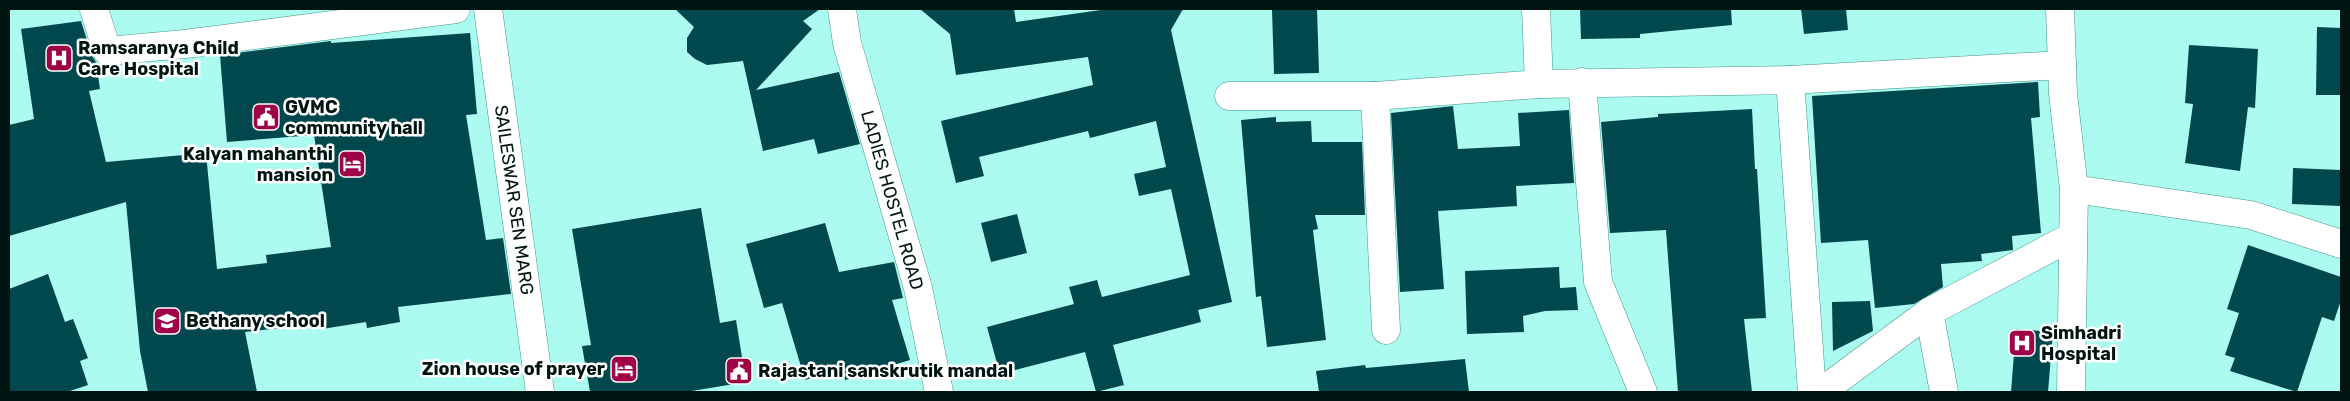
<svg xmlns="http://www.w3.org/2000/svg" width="2350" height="401" font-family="Rubik,sans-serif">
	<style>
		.building { fill: #00474e }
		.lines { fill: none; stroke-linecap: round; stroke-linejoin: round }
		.minor-casing { stroke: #45948b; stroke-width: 29 }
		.minor { stroke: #fff; stroke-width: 28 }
		.labels { text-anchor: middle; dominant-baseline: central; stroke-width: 5; stroke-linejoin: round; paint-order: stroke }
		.poi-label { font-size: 18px; font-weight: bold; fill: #001512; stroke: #fff; text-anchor: start }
		.street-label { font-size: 18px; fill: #001512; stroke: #fff }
	</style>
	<rect width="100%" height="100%" fill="#abfbf0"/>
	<!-- building -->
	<g class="building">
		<path d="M 675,9 L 820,9 L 803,21 L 812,29 L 756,90 L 839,72 L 860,144 L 818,154 L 814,139 L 763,151 L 743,61 L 707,65 L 695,59 L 687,52 L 687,38 L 694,27 Z"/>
		<path d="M 920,9 L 1014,9 L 1016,22 L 1108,9 L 1183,9 L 1171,30 L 1232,302 L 1198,310 L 1201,322 L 1113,345 L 1124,385 L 1096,392 L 1085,352 L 1000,374 L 987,327 L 1074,304 L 1069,287 L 1097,280 L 1102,297 L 1190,275 L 1171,189 L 1139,196 L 1134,174 L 1166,167 L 1156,121 L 1090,138 L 1088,131 L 979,157 L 984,176 L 956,183 L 941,121 L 1093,85 L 1088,57 L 956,75 L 950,34 Z"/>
		<path d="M 1272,9 L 1317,9 L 1319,73 L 1274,74 Z"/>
		<path d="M 1580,9 L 1731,9 L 1732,25 L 1640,34 L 1640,38 L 1581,39 Z"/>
		<path d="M 1801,9 L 1846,9 L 1848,30 L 1804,34 Z"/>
		<path d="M 81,21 L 92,56 L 96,62 L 100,89 L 89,91 L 106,162 L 206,153 L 217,269 L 267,263 L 266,255 L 331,247 L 314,135 L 227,142 L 220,55 L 331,41 L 331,43 L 470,33 L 477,114 L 466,115 L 486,240 L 503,238 L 511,294 L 398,307 L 400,322 L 367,328 L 366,322 L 322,329 L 321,323 L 245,332 L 257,392 L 148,392 L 140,351 L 126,202 L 9,236 L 9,125 L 34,119 L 21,29 Z"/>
		<path d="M 2317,27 L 2341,28 L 2341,95 L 2316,95 Z"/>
		<path d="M 2189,45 L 2258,49 L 2255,108 L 2248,107 L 2240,171 L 2185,163 L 2193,104 L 2185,103 Z"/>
		<path d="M 2038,82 L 2040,117 L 2031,118 L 2041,233 L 2012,236 L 2013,250 L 1981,254 L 1982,261 L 1941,264 L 1943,287 L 1914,304 L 1875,308 L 1868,240 L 1821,243 L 1812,96 Z"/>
		<path d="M 1453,106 L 1458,149 L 1520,146 L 1518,113 L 1569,110 L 1574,183 L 1516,186 L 1517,206 L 1438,211 L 1444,289 L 1400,292 L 1391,113 Z"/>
		<path d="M 1752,109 L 1755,169 L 1757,169 L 1766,318 L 1744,319 L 1752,392 L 1678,392 L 1666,230 L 1610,233 L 1601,122 L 1658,117 L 1658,114 Z"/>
		<path d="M 1276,117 L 1276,122 L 1311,121 L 1312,142 L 1362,142 L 1365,215 L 1315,215 L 1318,229 L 1313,230 L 1326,340 L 1267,347 L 1261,296 L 1256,297 L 1241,120 Z"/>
		<path d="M 2293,168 L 2341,170 L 2341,206 L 2292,204 Z"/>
		<path d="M 701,208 L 720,323 L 736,320 L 746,382 L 686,392 L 590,392 L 582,346 L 591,345 L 572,229 Z"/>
		<path d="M 1017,214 L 1027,253 L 991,262 L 981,223 Z"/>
		<path d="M 825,223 L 839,272 L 894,262 L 903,298 L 892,300 L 910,360 L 845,380 L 842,369 L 805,380 L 782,303 L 764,308 L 746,244 Z"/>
		<path d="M 2248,245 L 2341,277 L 2341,300 L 2334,321 L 2322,317 L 2297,392 L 2230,371 L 2235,358 L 2225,355 L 2239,313 L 2227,309 Z"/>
		<path d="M 1559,267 L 1560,288 L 1576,287 L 1578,310 L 1545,311 L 1523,316 L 1524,332 L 1467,334 L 1465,271 Z"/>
		<path d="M 48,274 L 65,322 L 73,319 L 88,358 L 80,361 L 88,385 L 67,392 L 9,392 L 9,289 Z"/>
		<path d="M 1870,301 L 1873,331 L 1833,351 L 1832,302 Z"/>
		<path d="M 2016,329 L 2053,332 L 2048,392 L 2011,392 Z"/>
		<path d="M 1465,359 L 1469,392 L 1319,392 L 1316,371 L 1365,365 L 1366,368 Z"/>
	</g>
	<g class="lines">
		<!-- minor casing -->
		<g class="minor-casing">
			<g id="minor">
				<path d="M 94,9 L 107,51 L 185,44 L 456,9"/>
				<path d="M 488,9 L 540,392"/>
				<path d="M 842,9 L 847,43 L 918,288 L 939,392"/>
				<path d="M 1536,9 L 1539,84"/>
				<path d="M 2060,9 L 2063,94 L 2074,189 L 2071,392"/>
				<path d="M 1790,80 L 2062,65"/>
				<path d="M 1582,82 L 1598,282 L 1643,392"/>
				<path d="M 1229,96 L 1375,96 L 1539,84 L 1790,80 L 1812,392"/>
				<path d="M 1375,96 L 1386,330"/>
				<path d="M 2074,189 L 2251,215 L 2341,244"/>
				<path d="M 1929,312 L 1944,392"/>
				<path d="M 1821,392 L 1929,312 L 2073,236"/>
			</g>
		</g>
		<!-- minor -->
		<use href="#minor" class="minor"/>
	</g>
	<!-- icons -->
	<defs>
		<g id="hospital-square" transform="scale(1.4375)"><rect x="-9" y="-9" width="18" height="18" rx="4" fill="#9e0348" stroke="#fff"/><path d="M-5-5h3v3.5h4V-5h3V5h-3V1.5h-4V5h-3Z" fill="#fff"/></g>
		<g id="civic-square" transform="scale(1.4375)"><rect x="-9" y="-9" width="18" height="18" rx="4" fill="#9e0348" stroke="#fff"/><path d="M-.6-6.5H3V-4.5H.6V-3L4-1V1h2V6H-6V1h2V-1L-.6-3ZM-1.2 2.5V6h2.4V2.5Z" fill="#fff"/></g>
		<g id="hotel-square" transform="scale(1.4375)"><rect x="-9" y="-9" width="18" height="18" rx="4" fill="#9e0348" stroke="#fff"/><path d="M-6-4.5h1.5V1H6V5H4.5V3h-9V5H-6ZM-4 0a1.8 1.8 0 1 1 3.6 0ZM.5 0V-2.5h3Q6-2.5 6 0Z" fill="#fff"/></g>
		<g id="school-square" transform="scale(1.4375)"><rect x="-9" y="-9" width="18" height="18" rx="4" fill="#9e0348" stroke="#fff"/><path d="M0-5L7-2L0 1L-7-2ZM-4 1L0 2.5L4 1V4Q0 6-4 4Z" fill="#fff"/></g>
	</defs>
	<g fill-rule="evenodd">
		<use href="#hospital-square" x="59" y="58"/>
		<use href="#civic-square" x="266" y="117"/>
		<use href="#hotel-square" x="352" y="164"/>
		<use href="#school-square" x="167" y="321"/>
		<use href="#hospital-square" x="2022" y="343"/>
		<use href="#hotel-square" x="624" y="369"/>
		<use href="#civic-square" x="739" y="371"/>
	</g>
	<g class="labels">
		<!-- poi labels -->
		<g class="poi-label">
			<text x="78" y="48">Ramsaranya Child<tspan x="78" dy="21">Care Hospital</tspan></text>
			<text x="285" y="107">GVMC<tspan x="285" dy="21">community hall</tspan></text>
			<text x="333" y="154" text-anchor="end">Kalyan mahanthi<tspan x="333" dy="21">mansion</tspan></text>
			<text x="186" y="321">Bethany school</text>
			<text x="2041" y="333">Simhadri<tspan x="2041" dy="21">Hospital</tspan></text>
			<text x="605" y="369" text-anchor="end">Zion house of prayer</text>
			<text x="758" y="371">Rajastani sanskrutik mandal</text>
		</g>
		<!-- street labels -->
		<g class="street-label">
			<text transform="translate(514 200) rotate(82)">SAILESWAR SEN MARG</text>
			<text transform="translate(892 200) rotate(74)">LADIES HOSTEL ROAD</text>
		</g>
	</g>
	<!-- border -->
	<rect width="2350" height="401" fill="none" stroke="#001512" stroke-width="20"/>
</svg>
